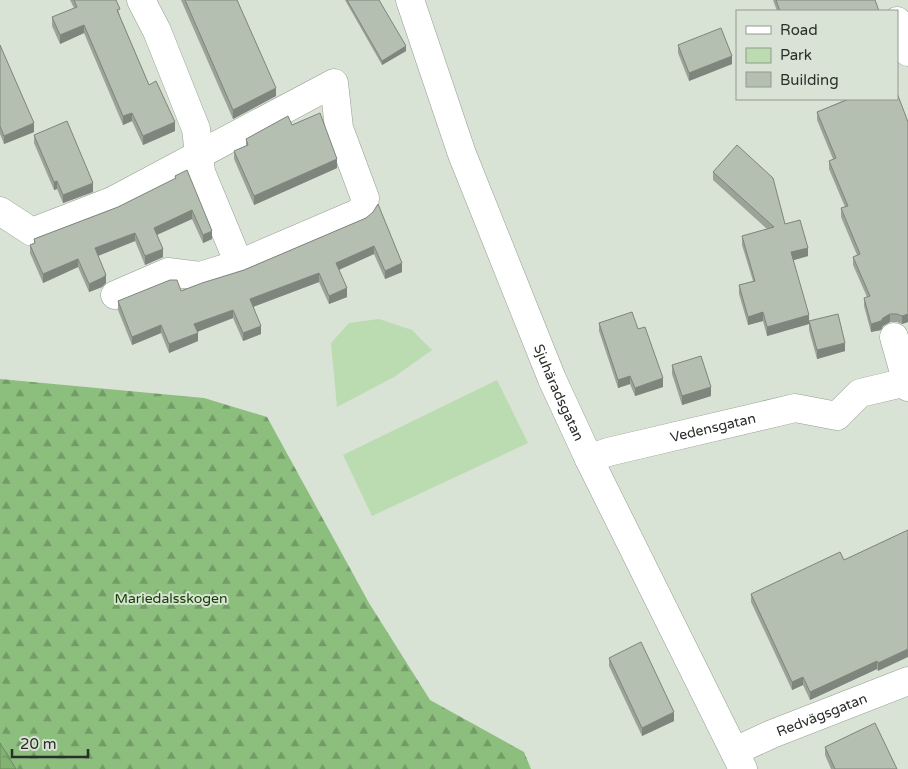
<svg xmlns="http://www.w3.org/2000/svg" width="908" height="769" font-family="'Varela Round',sans-serif">
	<style>
		.forest { fill: url(#forest-firs) }
		.green { fill: #bbdcb1 }
		.water { fill: url(#water-ripples); stroke: #678b5c }
		.lines { fill: none; stroke-linecap: round; stroke-linejoin: round }
		.minor-casing { stroke: #949e91; stroke-width: 29 }
		.minor { stroke: #fff; stroke-width: 28 }
		.wall { fill: #9ba398 }
		.shaded-wall { fill: #7e857c }
		.building { fill: #b4beb1; stroke: #7e857c }
		.labels { text-anchor: middle; dominant-baseline: central; stroke-width: 4; stroke-linejoin: round; paint-order: stroke }
		.street-label { font-size: 14px; fill: #2b2f2a; stroke: #d8e2d5 }
		.park-label { font-size: 14px; fill: #154400; stroke: #d8e2d5 }
	</style>
	<defs>
		<pattern id="forest-firs" width="22" height="20" patternUnits="userSpaceOnUse" patternTransform="scale(1.25)"><rect width="22" height="20" fill="#8cbe7d"/><path d="M5 1l3.5 6h-7zM16 11l3.5 6h-7z" fill="#739b67"/></pattern>
		<pattern id="water-ripples" width="26" height="14" patternUnits="userSpaceOnUse" patternTransform="scale(1.25)"><rect width="26" height="14" fill="#81b271"/><path d="M2 4q2-2 4 0t4 0M15 11q2-2 4 0t4 0" fill="none" stroke="#6a915d"/></pattern>
	</defs>
	<rect width="100%" height="100%" fill="#d8e2d5"/>
	<!-- forest -->
	<path class="forest" d="M 0,379 L 204,398 L 267,417 L 369,603 L 430,700 L 524,752 L 531,769 L 16,769 L 0,743 Z"/>
	<!-- green -->
	<g class="green">
		<path d="M 379,319 L 412,330 L 432,350 L 394,377 L 337,407 L 331,343 L 349,323 Z"/>
		<path d="M 497,380 L 528,443 L 372,516 L 343,455 Z"/>
	</g>
	<!-- water -->
	<path class="water" d="M 0,743 L 16,769 L 0,769 Z"/>
	<g class="lines">
		<!-- minor casing -->
		<g class="minor-casing">
			<g id="minor">
				<path id="s1" d="M 410,0 L 462,154 L 552,379 L 589,459 L 743,769"/>
				<path d="M 897,21 L 908,52"/>
				<path d="M 0,211 L 32,232 L 112,201 L 334,83 L 339,128 L 365,198 L 364,206 L 360,212 L 239,264 L 201,172 L 196,129 L 157,31 L 141,0"/>
				<path d="M 115,295 L 168,272 L 200,276 L 239,264"/>
				<path d="M 894,337 L 908,387"/>
				<path id="s2" d="M 589,459 L 608,452 L 795,408 L 837,416 L 860,393 L 907,382"/>
				<path id="s3" d="M 735,751 L 772,734 L 908,681"/>
			</g>
		</g>
		<!-- minor -->
		<use href="#minor" class="minor"/>
	</g>
	<!-- wall -->
	<g class="wall">
		<path d="M 70,0 L 116,0 L 120,17 L 149,85 L 175,131 L 143,145 L 132,121 L 123,125 L 84,33 L 60,44 L 52,26 L 52,17 L 74,8 Z"/>
		<path d="M 181,0 L 237,0 L 276,96 L 233,119 Z"/>
		<path d="M 345,0 L 379,0 L 406,51 L 382,65 Z"/>
		<path d="M 773,0 L 875,0 L 879,11 L 777,11 Z"/>
		<path d="M 0,45 L 34,132 L 4,144 L 0,134 Z"/>
		<path d="M 678,45 L 732,64 L 689,81 L 678,53 Z"/>
		<path d="M 847,99 L 897,99 L 908,122 L 908,322 L 902,324 L 897,322 L 890,322 L 883,326 L 881,330 L 871,332 L 864,306 L 864,298 L 867,297 L 853,265 L 853,257 L 857,255 L 841,217 L 841,208 L 845,207 L 829,169 L 829,161 L 833,159 L 817,120 L 817,112 Z"/>
		<path d="M 292,125 L 337,168 L 254,205 L 234,159 L 234,151 L 246,146 L 246,139 Z"/>
		<path d="M 34,135 L 93,192 L 63,203 L 57,189 L 54,190 L 34,143 Z"/>
		<path d="M 713,172 L 785,224 L 808,256 L 793,260 L 809,324 L 767,336 L 763,321 L 748,325 L 739,294 L 739,285 L 753,281 L 742,245 L 742,236 L 767,229 L 713,180 Z"/>
		<path d="M 175,176 L 212,239 L 203,243 L 192,219 L 157,235 L 163,257 L 145,265 L 135,241 L 98,256 L 106,283 L 102,287 L 89,292 L 78,267 L 43,283 L 30,253 L 30,245 L 34,243 L 34,239 L 118,207 L 175,179 Z"/>
		<path d="M 366,218 L 402,272 L 385,279 L 374,254 L 339,270 L 347,297 L 329,304 L 319,282 L 253,307 L 261,334 L 243,341 L 233,318 L 197,332 L 198,341 L 169,353 L 161,333 L 132,345 L 118,310 L 118,301 L 181,291 L 244,270 Z"/>
		<path d="M 809,321 L 845,351 L 817,359 L 809,330 Z"/>
		<path d="M 599,323 L 638,329 L 663,387 L 635,396 L 630,384 L 618,388 L 599,331 Z"/>
		<path d="M 672,365 L 711,396 L 682,405 L 672,374 Z"/>
		<path d="M 908,530 L 878,671 L 877,669 L 810,700 L 803,685 L 792,690 L 751,602 L 751,594 L 844,560 Z"/>
		<path d="M 609,658 L 674,721 L 642,736 L 609,666 Z"/>
		<path d="M 825,747 L 897,769 L 831,769 L 825,755 Z"/>
	</g>
	<!-- shaded-wall -->
	<g class="shaded-wall">
		<path d="M 84,25 L 84,33 L 60,44 L 60,35 Z"/>
		<path d="M 406,46 L 406,51 L 382,65 L 382,61 Z"/>
		<path d="M 732,56 L 732,64 L 689,81 L 689,73 Z"/>
		<path d="M 276,88 L 276,96 L 233,119 L 233,110 Z"/>
		<path d="M 132,113 L 132,121 L 123,125 L 123,116 Z"/>
		<path d="M 175,122 L 175,131 L 143,145 L 143,136 Z"/>
		<path d="M 34,123 L 34,132 L 4,144 L 4,136 Z"/>
		<path d="M 337,159 L 337,168 L 254,205 L 254,196 Z"/>
		<path d="M 57,181 L 57,189 L 54,190 L 54,182 Z"/>
		<path d="M 93,183 L 93,192 L 63,203 L 63,195 Z"/>
		<path d="M 192,210 L 192,219 L 154,236 L 154,228 Z"/>
		<path d="M 212,231 L 212,239 L 203,243 L 203,235 Z"/>
		<path d="M 135,233 L 135,241 L 95,257 L 95,248 Z"/>
		<path d="M 374,246 L 374,254 L 336,271 L 336,263 Z"/>
		<path d="M 808,248 L 808,256 L 791,261 L 791,252 Z"/>
		<path d="M 163,249 L 163,257 L 145,265 L 145,256 Z"/>
		<path d="M 78,259 L 78,267 L 43,283 L 43,274 Z"/>
		<path d="M 402,263 L 402,272 L 385,279 L 385,271 Z"/>
		<path d="M 319,273 L 319,282 L 250,308 L 250,299 Z"/>
		<path d="M 106,275 L 106,283 L 102,287 L 89,292 L 89,284 Z"/>
		<path d="M 347,288 L 347,297 L 329,304 L 329,296 Z"/>
		<path d="M 233,310 L 233,318 L 194,333 L 194,324 Z"/>
		<path d="M 763,312 L 763,321 L 748,325 L 748,317 Z"/>
		<path d="M 890,314 L 890,322 L 883,326 L 881,330 L 871,332 L 871,324 Z"/>
		<path d="M 908,314 L 908,322 L 902,324 L 902,316 Z"/>
		<path d="M 809,315 L 809,324 L 767,336 L 767,327 Z"/>
		<path d="M 161,325 L 161,333 L 132,345 L 132,337 Z"/>
		<path d="M 261,326 L 261,334 L 243,341 L 243,333 Z"/>
		<path d="M 198,333 L 198,341 L 169,353 L 169,344 Z"/>
		<path d="M 845,343 L 845,351 L 817,359 L 817,350 Z"/>
		<path d="M 630,376 L 630,384 L 618,388 L 618,380 Z"/>
		<path d="M 663,378 L 663,387 L 635,396 L 635,388 Z"/>
		<path d="M 711,387 L 711,396 L 682,405 L 682,396 Z"/>
		<path d="M 908,649 L 908,657 L 878,671 L 878,663 Z"/>
		<path d="M 877,661 L 877,669 L 810,700 L 810,692 Z"/>
		<path d="M 803,677 L 803,685 L 792,690 L 792,682 Z"/>
		<path d="M 674,712 L 674,721 L 642,736 L 642,728 Z"/>
	</g>
	<!-- building -->
	<g class="building">
		<path d="M 74,0 L 116,0 L 120,9 L 117,10 L 149,85 L 156,81 L 175,122 L 143,136 L 132,113 L 123,116 L 84,25 L 60,35 L 52,17 L 77,7 Z"/>
		<path d="M 185,0 L 237,0 L 276,88 L 233,110 Z"/>
		<path d="M 347,0 L 379,0 L 406,46 L 382,61 Z"/>
		<path d="M 776,0 L 875,0 L 879,11 L 780,11 Z"/>
		<path d="M 721,28 L 732,56 L 689,73 L 678,45 Z"/>
		<path d="M 0,45 L 34,123 L 4,136 L 0,126 Z"/>
		<path d="M 897,93 L 908,122 L 908,314 L 902,316 L 897,314 L 890,314 L 883,318 L 881,321 L 871,324 L 864,298 L 870,296 L 853,257 L 860,254 L 841,208 L 848,206 L 829,161 L 836,158 L 817,112 L 849,99 L 897,99 Z"/>
		<path d="M 320,113 L 337,159 L 254,196 L 234,151 L 248,145 L 246,139 L 288,116 L 292,125 Z"/>
		<path d="M 67,121 L 93,183 L 63,195 L 57,181 L 54,182 L 34,135 Z"/>
		<path d="M 737,145 L 773,178 L 785,224 L 800,220 L 808,248 L 791,252 L 809,315 L 767,327 L 763,312 L 748,317 L 739,285 L 755,281 L 742,236 L 774,227 L 713,172 Z"/>
		<path d="M 187,170 L 212,231 L 203,235 L 192,210 L 154,228 L 163,249 L 145,256 L 135,233 L 95,248 L 106,275 L 102,278 L 89,284 L 78,259 L 43,274 L 30,245 L 35,243 L 34,239 L 118,207 L 176,178 L 175,176 Z"/>
		<path d="M 378,204 L 402,263 L 385,271 L 374,246 L 336,263 L 347,288 L 329,296 L 319,273 L 250,299 L 261,326 L 243,333 L 233,310 L 194,324 L 198,333 L 169,344 L 161,325 L 132,337 L 118,301 L 170,280 L 177,280 L 181,291 L 202,283 L 244,270 L 366,218 L 373,212 Z"/>
		<path d="M 632,312 L 638,329 L 645,327 L 663,378 L 635,388 L 630,376 L 618,380 L 599,323 Z"/>
		<path d="M 838,314 L 845,343 L 817,350 L 809,321 Z"/>
		<path d="M 701,356 L 711,387 L 682,396 L 672,365 Z"/>
		<path d="M 908,530 L 908,649 L 878,663 L 877,661 L 810,692 L 803,677 L 792,682 L 751,594 L 840,552 L 844,560 Z"/>
		<path d="M 641,642 L 674,712 L 642,728 L 609,658 Z"/>
		<path d="M 875,723 L 897,769 L 835,769 L 825,747 Z"/>
	</g>
	<g class="labels">
		<!-- street labels -->
		<g class="street-label">
			<text stroke="none"><textPath href="#s1" startOffset="420">Sjuhäradsgatan</textPath></text>
			<text stroke="none"><textPath href="#s2" startOffset="128">Vedensgatan</textPath></text>
			<text stroke="none"><textPath href="#s3" startOffset="94">Redvägsgatan</textPath></text>
		</g>
		<!-- park labels -->
		<g class="park-label">
			<text x="171" y="598">Mariedalsskogen</text>
		</g>
	</g>
	<!-- legend -->
	<rect x="736" y="10" width="162" height="90" fill="#d8e2d5" stroke="#939a91"/>
	<rect x="746" y="26" width="25" height="8" fill="#ffffff" stroke="#939a91"/>
	<text x="780" y="35" font-size="15" fill="#2b2f2a">Road</text>
	<rect x="746" y="48" width="25" height="15" fill="#bbdcb1" stroke="#939a91"/>
	<text x="780" y="60" font-size="15" fill="#2b2f2a">Park</text>
	<rect x="746" y="72" width="25" height="15" fill="#b4beb1" stroke="#939a91"/>
	<text x="780" y="85" font-size="15" fill="#2b2f2a">Building</text>
	<!-- scale -->
	<path d="M12 749v8h76v-8" fill="none" stroke="#2b2f2a" stroke-width="2.5"/>
	<text x="20" y="749" font-size="15" fill="#2b2f2a" stroke="#d8e2d5" stroke-width="4" paint-order="stroke">20 m</text>
</svg>
